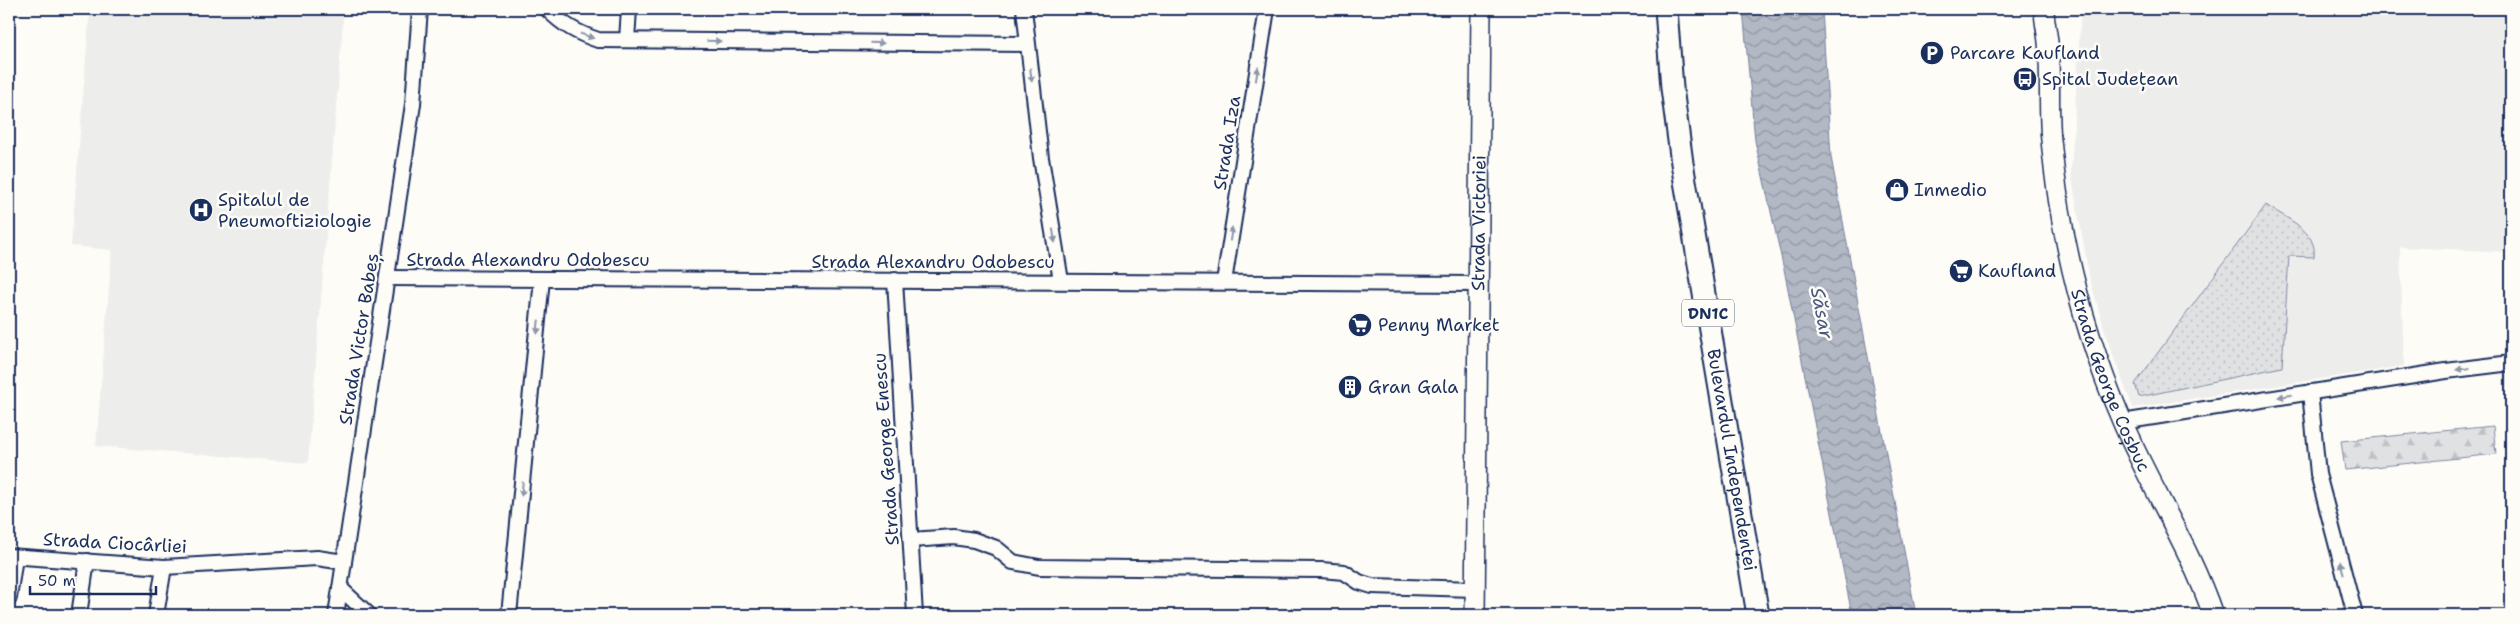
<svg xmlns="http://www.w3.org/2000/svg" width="2520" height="624" font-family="'Shantell Sans',sans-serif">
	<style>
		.built { fill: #edeeec }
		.grass { fill: url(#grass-dots); stroke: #7e88a0 }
		.forest { fill: url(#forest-firs); stroke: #7e88a0 }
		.water { fill: url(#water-waves); stroke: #76819c }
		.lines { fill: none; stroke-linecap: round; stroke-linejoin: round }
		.street-casing { stroke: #1b2f5e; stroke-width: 18 }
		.secondary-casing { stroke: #1b2f5e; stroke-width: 22 }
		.primary-casing { stroke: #1b2f5e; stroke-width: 25 }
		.street { stroke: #fdfcf7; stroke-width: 14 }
		.secondary { stroke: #fdfcf7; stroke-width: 19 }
		.primary { stroke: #fdfcf7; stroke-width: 21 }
		.oneway { fill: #8c96aa }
		.labels { text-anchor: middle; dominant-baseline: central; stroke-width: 5; stroke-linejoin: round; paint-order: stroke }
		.shield { fill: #fdfcf7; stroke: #5f6c8c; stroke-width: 1 }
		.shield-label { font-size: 16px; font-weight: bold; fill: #1b2f5e }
		.poi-label { font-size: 18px; fill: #1b2f5e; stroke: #fdfcf7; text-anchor: start }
		.street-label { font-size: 18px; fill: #1b2f5e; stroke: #fdfcf7 }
		.water-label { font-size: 19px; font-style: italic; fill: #49587d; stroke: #fdfcf7 }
	</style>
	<defs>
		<pattern id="grass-dots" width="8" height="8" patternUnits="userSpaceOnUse" patternTransform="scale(1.25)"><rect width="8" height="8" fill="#e0e1e3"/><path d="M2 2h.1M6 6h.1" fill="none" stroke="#c0c1c5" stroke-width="1.8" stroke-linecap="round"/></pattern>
		<pattern id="forest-firs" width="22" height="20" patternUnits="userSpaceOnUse" patternTransform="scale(1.25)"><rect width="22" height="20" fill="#e0e1e3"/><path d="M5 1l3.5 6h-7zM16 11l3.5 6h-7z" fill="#c0c1c5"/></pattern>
		<pattern id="water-waves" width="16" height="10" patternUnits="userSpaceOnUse" patternTransform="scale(1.25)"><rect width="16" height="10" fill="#b3b8c5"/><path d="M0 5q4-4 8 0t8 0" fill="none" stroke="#9196a3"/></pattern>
	</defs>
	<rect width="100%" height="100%" fill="#fdfcf7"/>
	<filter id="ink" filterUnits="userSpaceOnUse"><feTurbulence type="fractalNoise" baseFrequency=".02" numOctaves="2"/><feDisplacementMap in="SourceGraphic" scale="10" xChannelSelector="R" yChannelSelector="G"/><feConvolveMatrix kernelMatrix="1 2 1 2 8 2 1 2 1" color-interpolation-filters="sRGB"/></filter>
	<g filter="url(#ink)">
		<!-- built -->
		<g class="built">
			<path d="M 90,9 L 344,9 L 308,463 L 96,446 L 112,250 L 71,246 Z"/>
			<path d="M 2081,9 L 2511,9 L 2511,252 L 2400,247 L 2404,366 L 2133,408 L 2110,348 L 2090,280 L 2071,173 Z"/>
			<path d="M 2502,371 L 2511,371 L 2511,447 Z"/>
		</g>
		<!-- grass -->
		<path class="grass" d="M 2266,205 C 2285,218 2318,230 2314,257 L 2289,256 L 2282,367 L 2139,397 L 2135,384 Z"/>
		<!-- forest -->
		<path class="forest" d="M 2493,426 L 2496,454 L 2345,470 L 2341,441 Z"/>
		<!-- water -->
		<path class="water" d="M 1743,9 L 1822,9 L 1831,157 L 1916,615 L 1852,615 L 1785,274 L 1755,141 Z"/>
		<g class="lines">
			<!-- street casing -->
			<g class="street-casing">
				<g id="street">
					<path d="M 547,9 C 563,25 577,33 598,40 L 1027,44"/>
					<path d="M 1024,9 L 1041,158 L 1061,281"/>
					<path d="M 627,40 L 629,9"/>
					<path d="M 388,278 L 1478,284"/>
					<path d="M 895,280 L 915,615"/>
					<path d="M 1224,282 L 1267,9"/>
					<path d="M 2310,392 L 2318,474 L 2355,615"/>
					<path d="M 2122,422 L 2446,371 L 2511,363"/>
					<path d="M 911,540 L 954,537 L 974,540 L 996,548 L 1013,562 L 1039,567 L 1321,570 L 1344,572 L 1359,582 L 1372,586 L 1475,589"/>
					<path d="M 9,556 L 164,567 L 317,558 L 344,562"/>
					<path d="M 340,588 L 369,615"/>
					<path d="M 9,598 L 15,557"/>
					<path d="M 79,615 L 87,561"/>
					<path d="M 156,615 L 164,567"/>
					<path d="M 336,615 L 413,104 L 420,9"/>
					<path d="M 509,615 L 542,279"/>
				</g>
			</g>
			<!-- secondary casing -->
			<g class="secondary-casing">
				<g id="secondary">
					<path id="s1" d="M 2044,9 C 2044,20 2047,31 2048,42 C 2051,75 2048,108 2051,140 C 2060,238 2083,331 2122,421 C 2150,487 2190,547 2213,615"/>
					<path id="s2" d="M 1475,615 L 1481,9"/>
				</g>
			</g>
			<!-- primary casing -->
			<g class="primary-casing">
				<g id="primary">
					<path id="s3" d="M 1666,9 L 1672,88 L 1682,163 L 1758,615"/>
				</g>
			</g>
			<!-- street -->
			<use href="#street" class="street"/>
			<!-- secondary -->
			<use href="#secondary" class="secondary"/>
			<!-- primary -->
			<use href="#primary" class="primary"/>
		</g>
		<!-- one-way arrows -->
		<defs><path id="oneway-solid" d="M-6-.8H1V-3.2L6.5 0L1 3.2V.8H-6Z" transform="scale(1.25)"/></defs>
		<g class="oneway">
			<use href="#oneway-solid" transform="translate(587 36) rotate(19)"/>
			<use href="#oneway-solid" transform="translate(714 41) rotate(1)"/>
			<use href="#oneway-solid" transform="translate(877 43) rotate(1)"/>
			<use href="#oneway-solid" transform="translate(1257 74) rotate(-81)"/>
			<use href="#oneway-solid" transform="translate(1031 75) rotate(83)"/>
			<use href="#oneway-solid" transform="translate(1231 234) rotate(-81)"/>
			<use href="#oneway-solid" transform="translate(1054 236) rotate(81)"/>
			<use href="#oneway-solid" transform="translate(538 327) rotate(96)"/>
			<use href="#oneway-solid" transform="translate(2463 369) rotate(173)"/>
			<use href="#oneway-solid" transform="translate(2285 396) rotate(171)"/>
			<use href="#oneway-solid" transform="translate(522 489) rotate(96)"/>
			<use href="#oneway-solid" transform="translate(2342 568) rotate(-105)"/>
		</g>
	</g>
	<!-- icons -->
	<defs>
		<g id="parking-disc" transform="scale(1.25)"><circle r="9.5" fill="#1b2f5e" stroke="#fdfcf7"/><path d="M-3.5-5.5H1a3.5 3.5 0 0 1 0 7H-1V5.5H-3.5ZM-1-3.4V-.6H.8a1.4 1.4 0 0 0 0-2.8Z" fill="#fff"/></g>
		<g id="bus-disc" transform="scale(1.25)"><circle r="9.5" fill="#1b2f5e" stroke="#fdfcf7"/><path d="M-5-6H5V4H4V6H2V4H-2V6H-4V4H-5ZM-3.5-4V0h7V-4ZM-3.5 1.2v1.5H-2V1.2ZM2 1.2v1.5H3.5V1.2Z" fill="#fff"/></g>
		<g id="shop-disc" transform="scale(1.25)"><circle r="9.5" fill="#1b2f5e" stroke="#fdfcf7"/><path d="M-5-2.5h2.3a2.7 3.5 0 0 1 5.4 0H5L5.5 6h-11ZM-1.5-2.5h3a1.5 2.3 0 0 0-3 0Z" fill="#fff"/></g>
		<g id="hospital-disc" transform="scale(1.25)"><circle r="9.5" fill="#1b2f5e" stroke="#fdfcf7"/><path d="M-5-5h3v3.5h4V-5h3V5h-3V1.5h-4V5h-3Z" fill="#fff"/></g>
		<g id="supermarket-disc" transform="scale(1.25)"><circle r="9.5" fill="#1b2f5e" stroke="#fdfcf7"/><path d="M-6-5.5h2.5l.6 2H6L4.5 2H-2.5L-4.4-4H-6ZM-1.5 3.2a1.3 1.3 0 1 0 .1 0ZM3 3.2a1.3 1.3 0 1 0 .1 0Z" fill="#fff"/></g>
		<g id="building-disc" transform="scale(1.25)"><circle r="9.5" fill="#1b2f5e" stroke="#fdfcf7"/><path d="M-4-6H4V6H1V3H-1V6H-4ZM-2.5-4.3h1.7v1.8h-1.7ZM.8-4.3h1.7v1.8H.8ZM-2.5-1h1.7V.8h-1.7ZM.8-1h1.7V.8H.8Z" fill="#fff"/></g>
	</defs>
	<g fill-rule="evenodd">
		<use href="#parking-disc" x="1932" y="53"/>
		<use href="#bus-disc" x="2025" y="79"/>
		<use href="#shop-disc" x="1897" y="190"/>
		<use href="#hospital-disc" x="201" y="210"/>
		<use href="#supermarket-disc" x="1961" y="271"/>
		<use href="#supermarket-disc" x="1360" y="325"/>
		<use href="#building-disc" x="1350" y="387"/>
	</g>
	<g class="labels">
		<!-- shield labels -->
		<rect class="shield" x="1682" y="299.5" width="52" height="27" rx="4"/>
		<g class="shield-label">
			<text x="1708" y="313">DN1C</text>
		</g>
		<!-- poi labels -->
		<g class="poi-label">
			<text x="1950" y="53">Parcare Kaufland</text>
			<text x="2042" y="79">Spital Județean</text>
			<text x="1914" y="190">Inmedio</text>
			<text x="218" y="200">Spitalul de<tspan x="218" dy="21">Pneumoftiziologie</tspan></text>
			<text x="1978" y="271">Kaufland</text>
			<text x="1378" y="325">Penny Market</text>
			<text x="1368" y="387">Gran Gala</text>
		</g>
		<!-- street labels -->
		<g class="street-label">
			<text transform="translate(1227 143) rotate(-81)">Strada Iza</text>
			<text stroke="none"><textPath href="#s2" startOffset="392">Strada Victoriei</textPath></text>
			<text x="528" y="260">Strada Alexandru Odobescu</text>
			<text x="933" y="262">Strada Alexandru Odobescu</text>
			<text transform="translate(359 339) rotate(-81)">Strada Victor Babeș</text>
			<text stroke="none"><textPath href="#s1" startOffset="380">Strada George Coșbuc</textPath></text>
			<text transform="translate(886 449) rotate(-94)">Strada George Enescu</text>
			<text stroke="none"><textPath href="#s3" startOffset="456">Bulevardul Independenței</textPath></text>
			<text transform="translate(115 543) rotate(3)">Strada Ciocârliei</text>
		</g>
		<!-- water labels -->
		<g class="water-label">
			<text transform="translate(1822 313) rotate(79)">Săsar</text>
		</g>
	</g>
	<!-- margin -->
	<rect width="2520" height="624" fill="none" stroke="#fdfcf7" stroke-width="30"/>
	<rect x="15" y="15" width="2490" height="594" fill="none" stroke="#1b2f5e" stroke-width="2" filter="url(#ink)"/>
	<!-- scale -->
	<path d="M30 586v8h126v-8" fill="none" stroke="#1b2f5e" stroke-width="2.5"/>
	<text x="38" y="586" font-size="15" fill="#1b2f5e" stroke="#fdfcf7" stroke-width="4" paint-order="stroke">50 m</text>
</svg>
